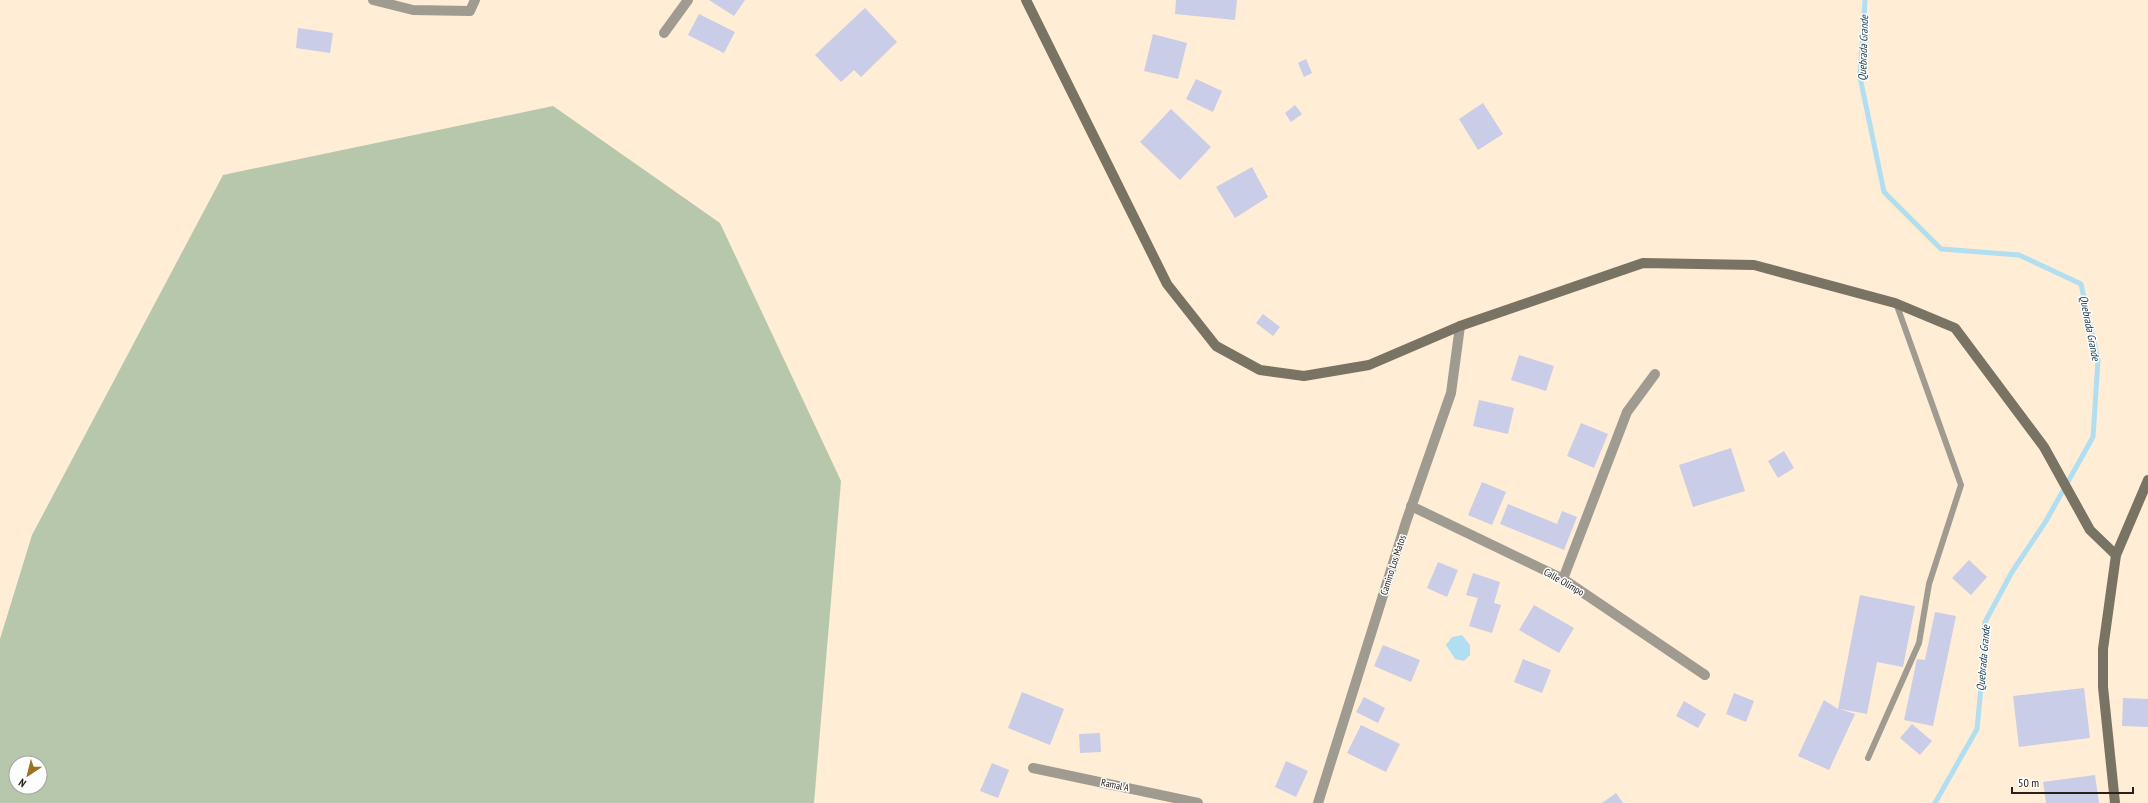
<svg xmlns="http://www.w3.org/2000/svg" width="2148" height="803" font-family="'PT Sans Narrow',sans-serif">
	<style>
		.green { fill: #b6c7ac; fill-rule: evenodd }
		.water { fill: #b1def1 }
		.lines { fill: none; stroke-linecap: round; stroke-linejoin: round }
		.stream { stroke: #b1def1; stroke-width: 5 }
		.building { fill: #cacde8 }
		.lane { stroke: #9f9b90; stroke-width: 6 }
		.street { stroke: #9f9b90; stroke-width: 10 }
		.secondary { stroke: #797363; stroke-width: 10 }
		.labels { text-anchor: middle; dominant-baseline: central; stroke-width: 3; stroke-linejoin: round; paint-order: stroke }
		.street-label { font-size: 10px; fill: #282119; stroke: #fdfdfd }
		.water-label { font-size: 11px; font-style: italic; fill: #133a49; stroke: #fdfdfd }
	</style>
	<rect width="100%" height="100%" fill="#ffedd5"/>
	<!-- green -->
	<path class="green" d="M 553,106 L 720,223 L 841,481 L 814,803 L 0,803 L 0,639 L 32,535 L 223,175 ZM 16,763 L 40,763 L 40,787 L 16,787 Z"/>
	<!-- water -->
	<path class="water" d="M 1462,635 L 1470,645 L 1470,655 L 1464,661 L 1455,659 L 1446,645 L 1452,637 Z"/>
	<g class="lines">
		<!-- stream -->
		<path class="stream" d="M 1865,0 L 1860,77 L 1884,192 L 1941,249 L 2019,255 L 2081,284 L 2098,360 L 2093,437 L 2046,521 L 2012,572 L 1985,622 L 1983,666 L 1977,729 L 1935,803"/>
	</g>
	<!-- building -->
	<g class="building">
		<path d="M 709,0 L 745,0 L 734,16 Z"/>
		<path d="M 1176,0 L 1237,0 L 1235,20 L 1175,14 Z"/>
		<path d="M 865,8 L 897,42 L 861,77 L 854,70 L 841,82 L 815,55 Z"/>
		<path d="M 699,14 L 735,32 L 724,53 L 688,35 Z"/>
		<path d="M 298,28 L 333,33 L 330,53 L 296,48 Z"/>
		<path d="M 1153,34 L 1187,43 L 1178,79 L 1144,71 Z"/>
		<path d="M 1306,59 L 1312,73 L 1304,77 L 1298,63 Z"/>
		<path d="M 1196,79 L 1222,91 L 1213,112 L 1186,99 Z"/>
		<path d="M 1483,103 L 1503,134 L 1478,150 L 1459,119 Z"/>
		<path d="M 1295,105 L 1302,114 L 1291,122 L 1285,113 Z"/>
		<path d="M 1171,109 L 1211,147 L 1180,180 L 1140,142 Z"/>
		<path d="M 1252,167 L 1268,197 L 1235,218 L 1216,187 Z"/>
		<path d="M 1263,314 L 1280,327 L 1273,336 L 1256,323 Z"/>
		<path d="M 1519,355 L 1554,366 L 1546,391 L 1511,380 Z"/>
		<path d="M 1479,400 L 1514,408 L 1508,434 L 1473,426 Z"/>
		<path d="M 1581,423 L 1608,434 L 1594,468 L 1567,456 Z"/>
		<path d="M 1731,448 L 1745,491 L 1693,507 L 1679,465 Z"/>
		<path d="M 1784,451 L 1794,468 L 1778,478 L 1768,461 Z"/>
		<path d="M 1482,482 L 1506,492 L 1492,525 L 1468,515 Z"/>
		<path d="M 1508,504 L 1557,524 L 1562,511 L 1577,517 L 1564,550 L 1500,524 Z"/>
		<path d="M 1969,560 L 1987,577 L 1971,595 L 1952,578 Z"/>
		<path d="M 1438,562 L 1458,570 L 1447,597 L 1427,588 Z"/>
		<path d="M 1473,573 L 1500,582 L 1494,603 L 1501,605 L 1492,633 L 1469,626 L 1478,598 L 1466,595 Z"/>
		<path d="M 1860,595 L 1915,606 L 1903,667 L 1877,662 L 1867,714 L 1840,709 L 1855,714 L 1829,770 L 1798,756 L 1824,700 L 1838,709 Z"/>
		<path d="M 1534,605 L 1574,628 L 1559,653 L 1519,630 Z"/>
		<path d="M 1935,612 L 1956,616 L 1933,726 L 1904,720 L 1917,659 L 1925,660 Z"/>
		<path d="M 1383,645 L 1420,660 L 1411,682 L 1374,666 Z"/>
		<path d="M 1523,659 L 1551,670 L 1542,693 L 1514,682 Z"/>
		<path d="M 2084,688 L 2090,738 L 2019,747 L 2013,696 Z"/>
		<path d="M 1022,692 L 1064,709 L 1050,745 L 1008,728 Z"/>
		<path d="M 1734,693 L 1754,701 L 1746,722 L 1726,714 Z"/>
		<path d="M 1364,697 L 1385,708 L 1378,723 L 1356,712 Z"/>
		<path d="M 2123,698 L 2148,699 L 2148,727 L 2122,726 Z"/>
		<path d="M 1684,701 L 1706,714 L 1698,728 L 1676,716 Z"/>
		<path d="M 1912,724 L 1932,741 L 1920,755 L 1900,738 Z"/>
		<path d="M 1361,725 L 1400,744 L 1386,772 L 1347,753 Z"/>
		<path d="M 1100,733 L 1101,752 L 1080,753 L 1079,734 Z"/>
		<path d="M 1286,761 L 1308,771 L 1296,797 L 1275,787 Z"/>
		<path d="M 992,763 L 1009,770 L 998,798 L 980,791 Z"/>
		<path d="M 2095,775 L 2099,803 L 2046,803 L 2043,782 Z"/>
		<path d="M 1616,793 L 1623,803 L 1602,803 Z"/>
	</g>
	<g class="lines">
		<!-- lane -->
		<path class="lane" d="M 1868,758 L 1919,643 L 1929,584 L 1961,485 L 1896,303"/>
		<!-- street -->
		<g class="street">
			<path d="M 373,0 L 413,10 L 470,11 L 475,0"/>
			<path d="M 664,33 L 688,0"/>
			<path d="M 1411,506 L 1563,579 L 1705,675"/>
			<path d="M 1563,579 L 1627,412 L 1655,374"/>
			<path d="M 1033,768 L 1198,803"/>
			<path d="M 1318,803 L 1406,522 L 1451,393 L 1460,326"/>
		</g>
		<!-- secondary -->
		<g class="secondary">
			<path d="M 1026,0 L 1167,284 L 1216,346 L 1260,370 L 1304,376 L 1369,365 L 1460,326 L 1643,263 L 1754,265 L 1895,303 L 1955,328 L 2044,447 L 2090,530 L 2116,555"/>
			<path d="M 2115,803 L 2103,687 L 2103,649 L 2116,555 L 2148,480"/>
		</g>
	</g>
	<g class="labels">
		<!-- street labels -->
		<g class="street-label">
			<text transform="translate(1393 565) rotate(-72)">Camino Los Matos</text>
			<text transform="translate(1564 582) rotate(30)">Calle Olimpo</text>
			<text transform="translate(1115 785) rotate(12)">Ramal A</text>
		</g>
		<!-- water labels -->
		<g class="water-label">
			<text transform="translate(1863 48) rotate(-88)">Quebrada Grande</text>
			<text transform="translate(2090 328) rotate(79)">Quebrada Grande</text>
			<text transform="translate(1983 658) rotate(-85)">Quebrada Grande</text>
		</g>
	</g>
	<!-- north arrow -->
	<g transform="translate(28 775) rotate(215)"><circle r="19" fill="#fdfdfd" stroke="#a8a5a2"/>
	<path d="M0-3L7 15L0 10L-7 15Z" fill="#9b721f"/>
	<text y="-6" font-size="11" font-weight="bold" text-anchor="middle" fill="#282119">N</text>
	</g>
	<!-- scale -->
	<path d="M2012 787v6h121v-6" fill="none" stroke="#282119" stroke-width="2"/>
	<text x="2018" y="787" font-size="12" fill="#282119" stroke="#fdfdfd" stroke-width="3" paint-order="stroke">50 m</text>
</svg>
